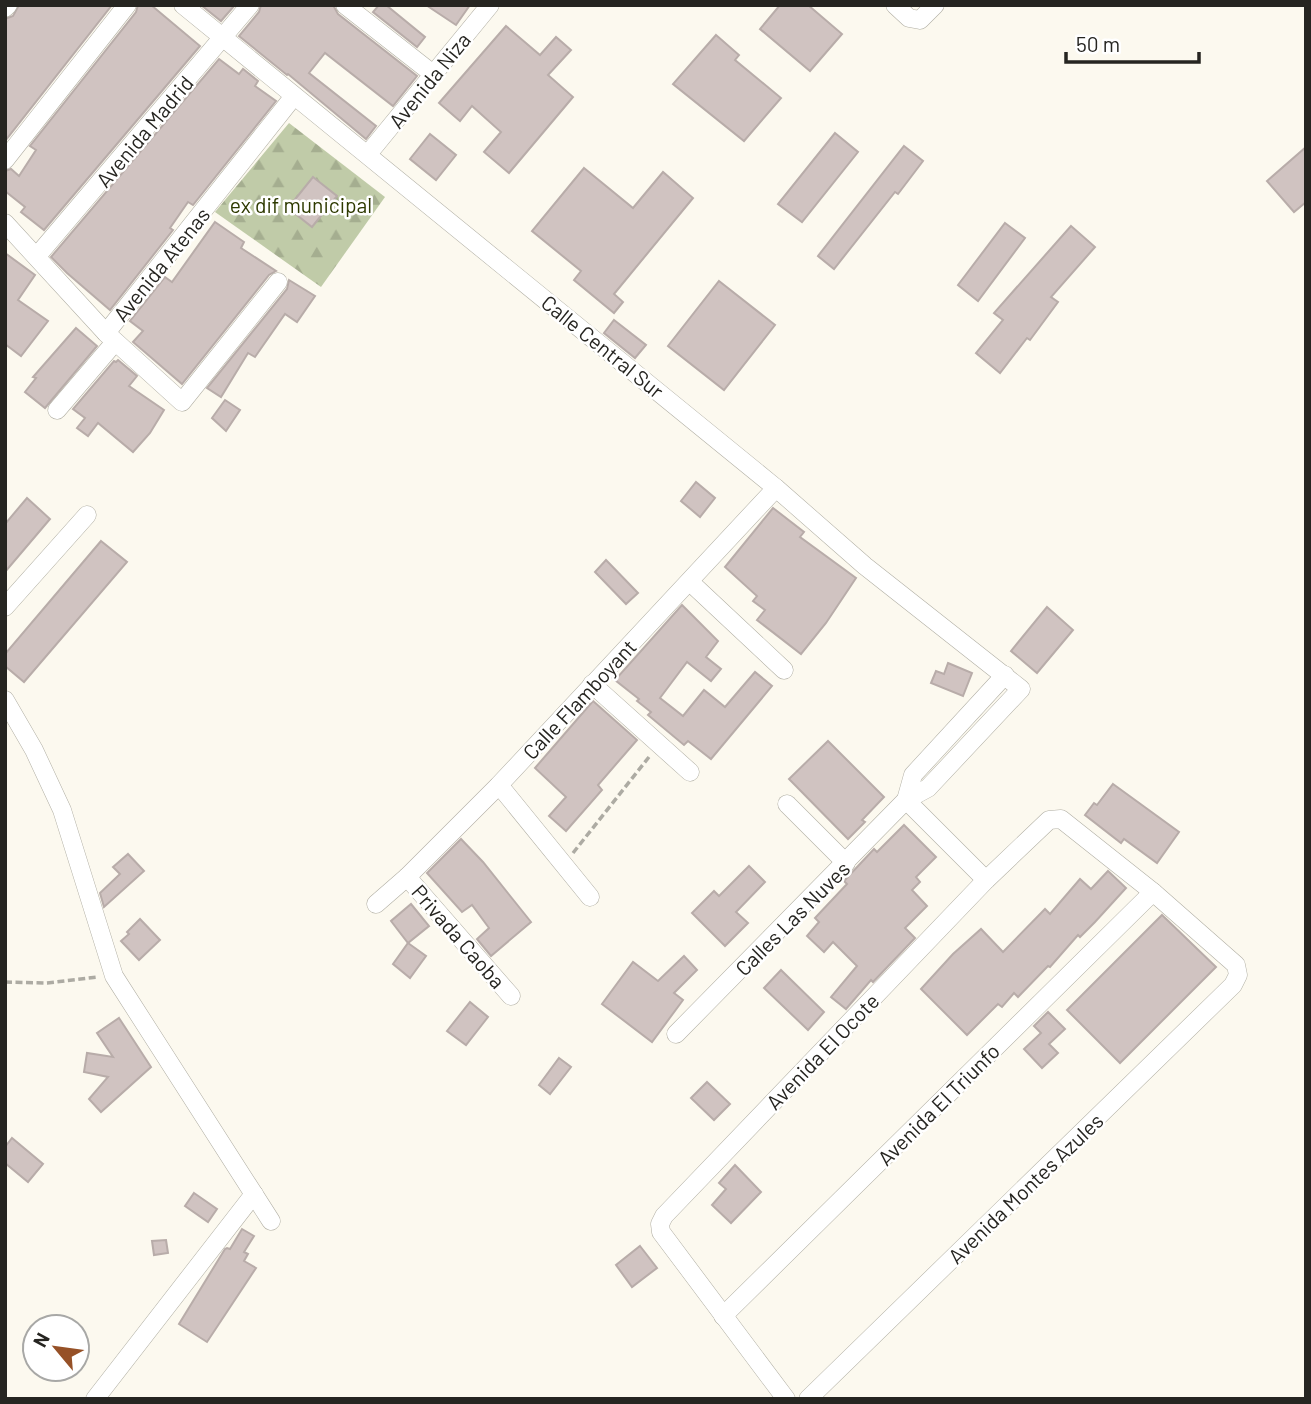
<svg xmlns="http://www.w3.org/2000/svg" width="1311" height="1404" font-family="Barlow,sans-serif">
	<style>
		.forest { fill: url(#forest-firs) }
		.building { fill: #d0c3c1; stroke: #b8aca9; stroke-width: 2 }
		.lines { fill: none; stroke-linecap: round; stroke-linejoin: round }
		.minor-casing { stroke: #b0aea3; stroke-width: 19 }
		.path { stroke: #adaba3; stroke-width: 3.5; stroke-dasharray: 7 3.5; stroke-linecap: butt }
		.minor { stroke: #fff; stroke-width: 18 }
		.labels { text-anchor: middle; dominant-baseline: central; stroke-width: 5; stroke-linejoin: round; paint-order: stroke }
		.street-label { font-size: 21px; fill: #262521; stroke: #fff }
		.park-label { font-size: 21px; fill: #2e3a00; stroke: #fff }
	</style>
	<defs>
		<pattern id="forest-firs" width="22" height="20" patternUnits="userSpaceOnUse" patternTransform="scale(1.75)"><rect width="22" height="20" fill="#c0cba8"/><path d="M5 1l3.5 6h-7zM16 11l3.5 6h-7z" fill="#a5ae90"/></pattern>
	</defs>
	<rect width="100%" height="100%" fill="#fcf9ef"/>
	<!-- forest -->
	<path class="forest" d="M 289,123 L 385,197 L 321,287 L 215,212 Z"/>
	<!-- building -->
	<g class="building">
		<path d="M 19,5 L 112,5 L 5,141 L 5,19 L 13,16 Z"/>
		<path d="M 138,5 L 151,5 L 200,46 L 44,230 L 21,212 L 25,207 L 5,191 L 5,171 L 11,169 L 19,176 L 36,150 L 30,146 L 136,12 Z"/>
		<path d="M 201,5 L 235,5 L 221,21 Z"/>
		<path d="M 261,5 L 333,5 L 338,14 L 417,76 L 393,106 L 325,53 L 309,73 L 376,126 L 366,139 L 288,74 L 287,75 L 239,36 L 259,12 Z"/>
		<path d="M 379,5 L 386,5 L 425,37 L 417,47 L 373,12 Z"/>
		<path d="M 426,5 L 470,5 L 456,25 Z"/>
		<path d="M 780,5 L 808,5 L 842,34 L 810,71 L 760,29 Z"/>
		<path d="M 506,26 L 540,55 L 556,37 L 571,50 L 548,75 L 573,97 L 509,173 L 484,152 L 501,132 L 472,106 L 460,121 L 439,103 Z"/>
		<path d="M 716,35 L 739,55 L 735,60 L 781,98 L 744,141 L 673,84 Z"/>
		<path d="M 219,59 L 239,74 L 243,69 L 258,81 L 255,86 L 276,101 L 193,205 L 188,202 L 170,228 L 173,230 L 110,310 L 67,273 L 51,257 Z"/>
		<path d="M 835,133 L 858,152 L 802,222 L 778,204 Z"/>
		<path d="M 430,134 L 456,155 L 436,180 L 410,159 Z"/>
		<path d="M 904,146 L 923,161 L 898,194 L 895,192 L 834,269 L 818,256 Z"/>
		<path d="M 1306,147 L 1306,202 L 1294,212 L 1267,181 Z"/>
		<path d="M 584,168 L 633,208 L 663,172 L 693,198 L 614,294 L 623,302 L 614,313 L 574,280 L 581,271 L 532,231 Z"/>
		<path d="M 313,177 L 337,196 L 312,227 L 288,208 Z"/>
		<path d="M 215,222 L 244,242 L 241,248 L 276,271 L 269,275 L 182,384 L 133,342 L 143,331 L 130,321 L 165,277 L 172,282 Z"/>
		<path d="M 1005,223 L 1025,238 L 978,301 L 958,285 Z"/>
		<path d="M 1071,226 L 1095,247 L 1051,297 L 1058,302 L 1030,340 L 1027,338 L 1000,373 L 976,353 L 1003,320 L 994,313 Z"/>
		<path d="M 5,253 L 35,275 L 18,300 L 48,321 L 21,356 L 5,344 Z"/>
		<path d="M 289,280 L 315,296 L 297,322 L 285,314 L 255,357 L 248,353 L 221,397 L 207,388 L 287,289 Z"/>
		<path d="M 719,281 L 775,325 L 724,390 L 668,346 Z"/>
		<path d="M 614,320 L 646,345 L 635,358 L 604,333 Z"/>
		<path d="M 76,328 L 97,346 L 45,408 L 25,392 L 36,378 L 33,377 Z"/>
		<path d="M 118,360 L 137,376 L 129,386 L 164,410 L 150,433 L 133,452 L 98,423 L 88,436 L 77,428 L 85,418 L 73,409 L 114,361 L 116,362 Z"/>
		<path d="M 225,400 L 240,410 L 226,431 L 212,418 Z"/>
		<path d="M 696,482 L 715,498 L 700,517 L 681,501 Z"/>
		<path d="M 27,498 L 50,519 L 5,572 L 5,524 Z"/>
		<path d="M 773,508 L 804,532 L 800,537 L 856,578 L 826,623 L 801,654 L 757,620 L 765,610 L 753,601 L 757,596 L 725,567 Z"/>
		<path d="M 101,541 L 127,562 L 24,682 L 5,666 L 5,654 Z"/>
		<path d="M 606,560 L 638,593 L 626,604 L 595,572 Z"/>
		<path d="M 682,605 L 718,641 L 706,657 L 721,669 L 711,681 L 687,662 L 660,698 L 683,716 L 704,690 L 725,707 L 755,672 L 772,686 L 711,759 L 688,741 L 684,745 L 648,715 L 651,712 L 637,701 L 639,699 L 615,680 Z"/>
		<path d="M 1047,607 L 1073,630 L 1037,673 L 1011,651 Z"/>
		<path d="M 948,663 L 972,673 L 963,696 L 931,683 L 936,671 L 944,674 Z"/>
		<path d="M 593,701 L 637,740 L 598,785 L 602,790 L 566,831 L 549,816 L 566,797 L 535,768 Z"/>
		<path d="M 828,741 L 884,797 L 862,820 L 865,822 L 848,839 L 789,779 Z"/>
		<path d="M 1113,784 L 1179,832 L 1157,863 L 1124,839 L 1121,843 L 1085,815 L 1094,803 L 1097,805 Z"/>
		<path d="M 904,825 L 936,857 L 916,877 L 920,882 L 912,890 L 927,906 L 905,928 L 915,938 L 873,982 L 871,980 L 846,1009 L 831,997 L 857,966 L 833,942 L 824,952 L 807,936 L 819,922 L 815,918 L 847,884 L 844,881 L 874,849 L 877,852 Z"/>
		<path d="M 461,839 L 483,862 L 531,922 L 491,956 L 477,939 L 489,928 L 472,905 L 462,912 L 427,873 Z"/>
		<path d="M 128,854 L 144,871 L 104,907 L 100,893 L 120,874 L 113,867 Z"/>
		<path d="M 749,866 L 765,882 L 736,912 L 748,923 L 725,946 L 692,913 L 714,891 L 719,896 Z"/>
		<path d="M 1108,871 L 1126,888 L 1095,922 L 1080,937 L 1078,935 L 1050,967 L 1048,966 L 1018,997 L 1014,993 L 1002,1007 L 998,1004 L 967,1035 L 921,989 L 953,954 L 981,929 L 1003,952 L 1045,909 L 1050,914 L 1080,879 L 1091,889 Z"/>
		<path d="M 411,904 L 429,926 L 408,943 L 391,921 Z"/>
		<path d="M 1162,915 L 1216,967 L 1120,1063 L 1067,1010 Z"/>
		<path d="M 140,919 L 160,940 L 139,960 L 121,941 L 129,934 L 127,932 Z"/>
		<path d="M 408,943 L 426,956 L 410,978 L 393,964 Z"/>
		<path d="M 684,956 L 697,970 L 674,993 L 683,1000 L 652,1042 L 602,1004 L 633,962 L 658,981 Z"/>
		<path d="M 781,970 L 824,1012 L 808,1030 L 764,988 Z"/>
		<path d="M 470,1002 L 488,1017 L 466,1045 L 447,1031 Z"/>
		<path d="M 1048,1012 L 1065,1029 L 1049,1044 L 1058,1053 L 1042,1068 L 1024,1049 L 1041,1033 L 1034,1026 Z"/>
		<path d="M 119,1018 L 151,1067 L 101,1112 L 89,1099 L 108,1077 L 84,1072 L 87,1053 L 113,1057 L 97,1033 Z"/>
		<path d="M 559,1058 L 571,1067 L 550,1094 L 539,1085 Z"/>
		<path d="M 707,1082 L 730,1104 L 714,1120 L 691,1098 Z"/>
		<path d="M 12,1138 L 43,1164 L 28,1182 L 5,1163 L 5,1147 Z"/>
		<path d="M 735,1165 L 761,1192 L 731,1223 L 712,1205 L 726,1189 L 719,1183 Z"/>
		<path d="M 194,1193 L 217,1209 L 208,1222 L 185,1206 Z"/>
		<path d="M 242,1229 L 254,1236 L 244,1252 L 248,1254 L 244,1261 L 256,1268 L 207,1342 L 179,1324 L 225,1249 L 227,1248 L 230,1249 Z"/>
		<path d="M 166,1240 L 168,1253 L 154,1255 L 152,1241 Z"/>
		<path d="M 640,1246 L 657,1268 L 632,1287 L 616,1265 Z"/>
	</g>
	<g class="lines">
		<!-- minor casing -->
		<g class="minor-casing">
			<g id="minor">
				<path d="M 183,5 L 776,488 L 865,566 L 1021,689 L 928,788 L 906,800 L 676,1034"/>
				<path d="M 345,5 L 433,74"/>
				<path d="M 895,5 L 909,18 L 920,20 L 935,5"/>
				<path d="M 5,8 L 8,5"/>
				<path d="M 368,154 L 490,5"/>
				<path d="M 5,160 L 127,5"/>
				<path d="M 5,223 L 106,333 L 182,402 L 278,282"/>
				<path d="M 37,256 L 250,5"/>
				<path d="M 106,333 L 294,96"/>
				<path d="M 57,410 L 115,342"/>
				<path d="M 690,582 L 784,670"/>
				<path d="M 5,607 L 87,515"/>
				<path d="M 592,684 L 690,772"/>
				<path d="M 5,700 L 34,750 L 62,810 L 114,976 L 271,1221"/>
				<path d="M 499,785 L 590,897"/>
				<path d="M 906,800 L 913,775 L 1005,675"/>
				<path d="M 906,800 L 986,880"/>
				<path d="M 787,804 L 846,863"/>
				<path d="M 407,877 L 511,996"/>
				<path d="M 376,904 L 407,877 L 499,785 L 776,488"/>
				<path d="M 723,1316 L 1153,892"/>
				<path d="M 95,1399 L 254,1194"/>
				<path d="M 786,1399 L 661,1232 L 660,1224 L 664,1216 L 986,880 L 1049,820 L 1061,819 L 1153,892 L 1236,965 L 1238,975 L 1233,985 L 808,1399"/>
			</g>
		</g>
		<!-- path -->
		<g class="path">
			<path d="M 573,853 L 649,757"/>
			<path d="M 5,982 L 47,983 L 97,977"/>
		</g>
		<!-- minor -->
		<use href="#minor" class="minor"/>
	</g>
	<g class="labels">
		<!-- street labels -->
		<g class="street-label">
			<text transform="translate(429 80) rotate(-51)">Avenida Niza</text>
			<text transform="translate(144 131) rotate(-50)">Avenida Madrid</text>
			<text transform="translate(161 264) rotate(-51)">Avenida Atenas</text>
			<text transform="translate(603 346) rotate(39)">Calle Central Sur</text>
			<text transform="translate(579 699) rotate(-47)">Calle Flamboyant</text>
			<text transform="translate(792 918) rotate(-45)">Calles Las Nuves</text>
			<text transform="translate(459 936) rotate(49)">Privada Caoba</text>
			<text transform="translate(822 1051) rotate(-46)">Avenida El Ocote</text>
			<text transform="translate(938 1104) rotate(-45)">Avenida El Triunfo</text>
			<text transform="translate(1025 1188) rotate(-44)">Avenida Montes Azules</text>
		</g>
		<!-- park labels -->
		<g class="park-label">
			<text x="301" y="204">ex dif municipal</text>
		</g>
	</g>
	<!-- border -->
	<rect width="1311" height="1404" fill="none" stroke="#262521" stroke-width="14"/>
	<!-- north arrow -->
	<g transform="translate(56 1348) rotate(299)"><circle r="33" fill="#ffffff" stroke="#a8a8a6" stroke-width="2"/>
	<path d="M0-5L12 26L0 18L-12 26Z" fill="#965127"/>
	<text y="-10" font-size="19" font-weight="bold" text-anchor="middle" fill="#262521">N</text>
	</g>
	<!-- scale -->
	<path d="M1066 52v10h133v-10" fill="none" stroke="#262521" stroke-width="3.5"/>
	<text x="1076" y="52" font-size="21" fill="#262521" stroke="#ffffff" stroke-width="5" paint-order="stroke">50 m</text>
</svg>
